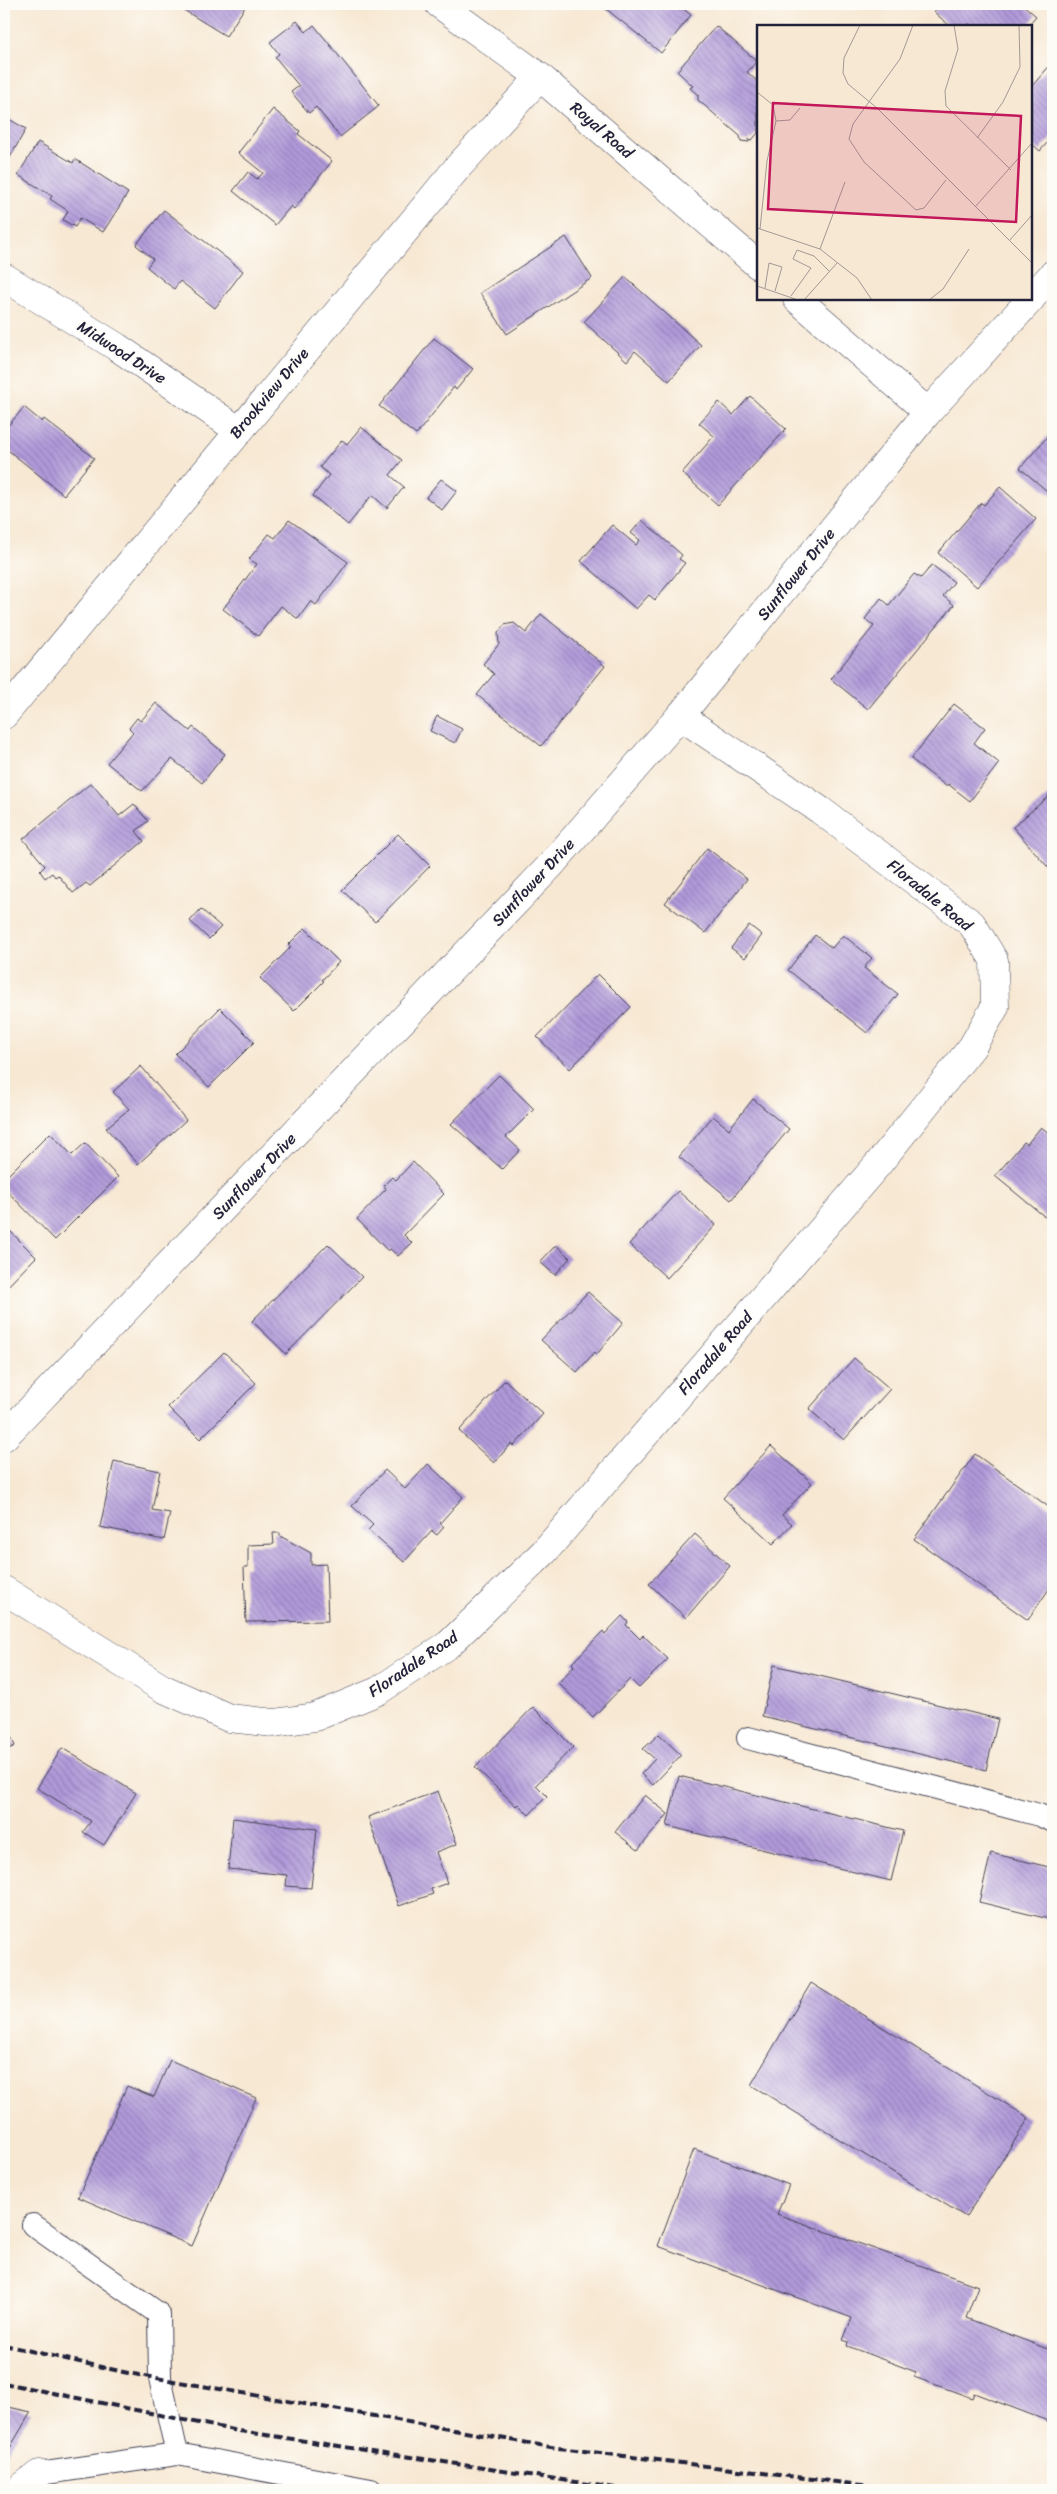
<svg xmlns="http://www.w3.org/2000/svg" width="1057" height="2494" font-family="Sriracha,sans-serif">
	<style>
		.building { fill: url(#building-back-hatch) }
		.lines { fill: none; stroke-linecap: round; stroke-linejoin: round }
		.lane-casing { stroke: #424052; stroke-width: 24 }
		.street-casing { stroke: #424052; stroke-width: 29 }
		.lane { stroke: #fff; stroke-width: 22 }
		.street { stroke: #fff; stroke-width: 28 }
		.rail { stroke: #22223b; stroke-width: 4; stroke-dasharray: 8 4; stroke-linecap: butt }
		.labels { text-anchor: middle; dominant-baseline: central; stroke-width: 4; stroke-linejoin: round; paint-order: stroke }
		.street-label { font-size: 16px; fill: #22223b; stroke: #fdfcf7 }
		.inset-road { fill: none; stroke: #a29996; stroke-width: 1 }
		.view { fill: #c2185b; fill-opacity: 0.15; stroke: #c2185b; stroke-width: 2.5 }
		.inset-edge { fill: none; stroke: #22223b; stroke-width: 2.5 }
	</style>
	<defs>
		<pattern id="building-back-hatch" width="6" height="6" patternUnits="userSpaceOnUse" patternTransform="scale(1.25)"><rect width="6" height="6" fill="#b19ada"/><path d="M-1 5l2 2M0 0l6 6M5-1l2 2" fill="none" stroke="#907db2"/></pattern>
	</defs>
	<rect width="100%" height="100%" fill="#fdfcf7"/>
	<filter id="ink" filterUnits="userSpaceOnUse"><feTurbulence type="fractalNoise" baseFrequency=".02" numOctaves="2"/><feDisplacementMap in="SourceGraphic" scale="10" xChannelSelector="R" yChannelSelector="G"/><feConvolveMatrix kernelMatrix="1 2 1 2 8 2 1 2 1" color-interpolation-filters="sRGB"/></filter>
	<filter id="wash" filterUnits="userSpaceOnUse"><feTurbulence type="fractalNoise" baseFrequency=".0096" numOctaves="4" result="noise"/><feDisplacementMap in="SourceGraphic" scale="20" xChannelSelector="R" yChannelSelector="G"/><feGaussianBlur stdDeviation="1.12" result="paint"/><feColorMatrix in="noise" values="0 0 0 0 0 0 0 0 0 0 0 0 0 0 0 0 0 1.4 0 .05"/><feComposite in="paint" operator="in"/></filter>
	<g filter="url(#wash)">
		<rect width="100%" height="100%" fill="#f7e8d3"/>
		<g id="blocks">
			<!-- building -->
			<g class="building">
				<path d="M 174,4 L 247,4 L 226,36 Z"/>
				<path d="M 600,4 L 677,4 L 691,15 L 661,53 Z"/>
				<path d="M 940,4 L 1022,4 L 1036,16 L 1027,26 L 972,26 L 969,24 L 966,26 L 950,26 L 934,12 Z"/>
				<path d="M 297,21 L 306,32 L 314,25 L 379,106 L 340,137 L 316,107 L 309,113 L 291,92 L 299,86 L 275,57 L 279,54 L 270,42 Z"/>
				<path d="M 716,26 L 757,61 L 747,72 L 758,82 L 758,133 L 752,140 L 749,139 L 749,142 L 741,141 L 740,136 L 698,100 L 698,95 L 690,88 L 693,86 L 677,71 Z"/>
				<path d="M 1053,62 L 1053,136 L 1040,151 L 1031,143 L 1031,87 Z"/>
				<path d="M 273,109 L 300,131 L 298,134 L 332,161 L 294,209 L 291,206 L 275,225 L 233,191 L 248,172 L 257,179 L 263,173 L 238,153 Z"/>
				<path d="M 4,116 L 26,129 L 4,168 Z"/>
				<path d="M 38,142 L 73,163 L 75,159 L 128,193 L 103,232 L 80,218 L 75,227 L 63,220 L 68,211 L 50,199 L 52,196 L 18,175 Z"/>
				<path d="M 164,210 L 243,271 L 215,308 L 180,281 L 174,289 L 147,267 L 153,259 L 136,245 Z"/>
				<path d="M 566,237 L 592,278 L 507,334 L 480,293 Z"/>
				<path d="M 625,277 L 701,345 L 669,381 L 635,351 L 627,361 L 584,322 Z"/>
				<path d="M 434,338 L 473,369 L 456,390 L 454,387 L 416,435 L 379,406 Z"/>
				<path d="M 750,396 L 786,429 L 718,505 L 682,473 L 714,436 L 699,423 L 719,402 L 733,415 Z"/>
				<path d="M 24,407 L 42,422 L 44,419 L 94,458 L 64,495 L 4,447 L 4,422 L 8,426 Z"/>
				<path d="M 361,427 L 402,460 L 390,475 L 404,487 L 387,508 L 372,495 L 348,525 L 313,496 L 329,475 L 320,467 L 342,440 L 347,444 Z"/>
				<path d="M 1053,430 L 1053,496 L 1020,468 Z"/>
				<path d="M 441,479 L 457,491 L 442,510 L 426,497 Z"/>
				<path d="M 1000,487 L 1036,519 L 977,587 L 938,553 L 981,503 L 984,505 Z"/>
				<path d="M 289,520 L 348,562 L 316,605 L 311,601 L 298,619 L 281,606 L 258,636 L 223,609 L 257,564 L 249,559 L 269,534 L 275,538 Z"/>
				<path d="M 642,520 L 682,555 L 679,559 L 685,563 L 655,600 L 649,595 L 636,609 L 581,561 L 612,525 L 636,545 L 640,540 L 631,533 Z"/>
				<path d="M 932,565 L 954,582 L 943,596 L 954,605 L 868,709 L 831,679 L 874,626 L 865,619 L 881,598 L 889,605 L 914,574 L 921,578 Z"/>
				<path d="M 541,614 L 605,666 L 541,746 L 477,695 L 494,674 L 483,664 L 499,644 L 498,633 L 504,625 L 514,623 L 526,633 Z"/>
				<path d="M 156,703 L 190,731 L 193,727 L 225,754 L 202,783 L 172,759 L 142,791 L 107,763 L 133,732 L 129,728 L 137,718 L 141,721 Z"/>
				<path d="M 954,704 L 985,728 L 974,743 L 999,763 L 970,801 L 948,784 L 946,786 L 911,759 Z"/>
				<path d="M 437,716 L 462,729 L 455,743 L 430,731 Z"/>
				<path d="M 91,783 L 119,816 L 134,804 L 148,821 L 136,831 L 144,841 L 90,886 L 86,883 L 73,893 L 58,875 L 55,877 L 52,873 L 45,878 L 42,874 L 40,871 L 45,866 L 23,839 Z"/>
				<path d="M 1050,795 L 1053,799 L 1053,873 L 1013,827 Z"/>
				<path d="M 398,834 L 430,866 L 375,922 L 342,890 Z"/>
				<path d="M 707,848 L 747,879 L 705,933 L 665,903 Z"/>
				<path d="M 201,909 L 221,927 L 209,939 L 190,921 Z"/>
				<path d="M 749,925 L 762,935 L 745,958 L 731,948 Z"/>
				<path d="M 305,928 L 339,962 L 322,980 L 324,981 L 294,1011 L 260,978 L 291,947 L 288,945 Z"/>
				<path d="M 815,935 L 832,948 L 843,935 L 872,958 L 864,968 L 898,994 L 867,1033 L 788,970 Z"/>
				<path d="M 598,974 L 631,1007 L 570,1069 L 537,1037 Z"/>
				<path d="M 220,1008 L 254,1042 L 209,1087 L 175,1054 Z"/>
				<path d="M 141,1066 L 186,1120 L 138,1164 L 106,1128 L 129,1109 L 113,1092 Z"/>
				<path d="M 499,1075 L 534,1109 L 506,1137 L 520,1150 L 502,1169 L 451,1124 Z"/>
				<path d="M 753,1099 L 789,1129 L 731,1200 L 679,1157 L 713,1116 L 729,1129 Z"/>
				<path d="M 1041,1127 L 1053,1136 L 1053,1217 L 1050,1221 L 995,1176 L 1024,1142 L 1027,1144 Z"/>
				<path d="M 50,1133 L 72,1155 L 85,1143 L 118,1177 L 55,1240 L 4,1188 L 4,1179 Z"/>
				<path d="M 413,1162 L 444,1194 L 404,1235 L 412,1243 L 398,1256 L 390,1249 L 388,1251 L 357,1219 L 386,1189 L 384,1185 L 392,1177 L 396,1180 Z"/>
				<path d="M 678,1191 L 716,1225 L 667,1278 L 629,1244 Z"/>
				<path d="M 4,1225 L 36,1257 L 4,1290 Z"/>
				<path d="M 328,1244 L 362,1277 L 286,1354 L 252,1321 Z"/>
				<path d="M 556,1245 L 570,1258 L 555,1275 L 540,1262 Z"/>
				<path d="M 588,1292 L 623,1323 L 597,1354 L 595,1352 L 577,1372 L 541,1340 Z"/>
				<path d="M 224,1352 L 256,1383 L 200,1439 L 168,1407 Z"/>
				<path d="M 854,1358 L 890,1389 L 844,1440 L 809,1409 Z"/>
				<path d="M 505,1380 L 543,1414 L 514,1446 L 511,1444 L 494,1463 L 459,1431 Z"/>
				<path d="M 771,1446 L 812,1483 L 782,1515 L 792,1524 L 773,1544 L 723,1498 Z"/>
				<path d="M 975,1454 L 1053,1510 L 1053,1583 L 1028,1620 L 914,1539 Z"/>
				<path d="M 114,1461 L 160,1471 L 152,1510 L 170,1513 L 164,1540 L 100,1527 Z"/>
				<path d="M 428,1464 L 463,1497 L 440,1523 L 444,1527 L 437,1535 L 432,1531 L 404,1562 L 368,1530 L 373,1525 L 352,1506 L 385,1470 L 405,1489 Z"/>
				<path d="M 273,1533 L 280,1533 L 280,1536 L 311,1553 L 311,1565 L 326,1564 L 328,1621 L 246,1622 L 244,1567 L 248,1567 L 248,1545 L 274,1544 Z"/>
				<path d="M 695,1534 L 730,1566 L 686,1618 L 649,1584 Z"/>
				<path d="M 622,1616 L 628,1622 L 626,1625 L 640,1639 L 643,1635 L 668,1659 L 639,1688 L 630,1679 L 593,1717 L 558,1683 L 574,1666 L 572,1663 L 603,1631 L 605,1634 Z"/>
				<path d="M 774,1665 L 998,1719 L 986,1770 L 762,1716 Z"/>
				<path d="M 533,1707 L 573,1747 L 536,1785 L 547,1796 L 529,1815 L 518,1804 L 516,1806 L 475,1767 Z"/>
				<path d="M 4,1721 L 15,1746 L 4,1751 Z"/>
				<path d="M 659,1734 L 681,1755 L 653,1785 L 641,1774 L 655,1759 L 643,1749 Z"/>
				<path d="M 62,1748 L 136,1793 L 104,1845 L 83,1832 L 91,1821 L 37,1788 Z"/>
				<path d="M 679,1776 L 903,1831 L 891,1881 L 667,1826 Z"/>
				<path d="M 438,1791 L 457,1844 L 436,1852 L 447,1883 L 431,1889 L 433,1894 L 399,1906 L 368,1817 Z"/>
				<path d="M 645,1795 L 668,1814 L 638,1850 L 615,1832 Z"/>
				<path d="M 233,1818 L 317,1829 L 311,1888 L 286,1886 L 287,1875 L 228,1869 Z"/>
				<path d="M 991,1853 L 1053,1868 L 1053,1920 L 979,1902 Z"/>
				<path d="M 811,1983 L 1029,2118 L 966,2217 L 751,2085 Z"/>
				<path d="M 170,2060 L 256,2098 L 192,2246 L 78,2197 L 127,2086 L 154,2097 Z"/>
				<path d="M 694,2149 L 789,2185 L 777,2214 L 978,2286 L 966,2318 L 1053,2351 L 1053,2423 L 974,2393 L 972,2398 L 914,2377 L 916,2372 L 847,2346 L 848,2342 L 843,2340 L 852,2318 L 658,2246 Z"/>
				<path d="M 4,2406 L 31,2412 L 4,2458 Z"/>
			</g>
		</g>
	</g>
	<g filter="url(#ink)">
		<use href="#blocks" fill-opacity="0" stroke="#424052" stroke-width="1"/>
		<g class="lines">
			<!-- lane casing -->
			<g class="lane-casing">
				<g id="lane">
					<path d="M 748,1738 L 1039,1815 L 1053,1821"/>
					<path d="M 33,2225 L 159,2314 L 160,2378 L 177,2454"/>
					<path d="M 39,2474 L 177,2454 L 371,2490"/>
				</g>
			</g>
			<!-- street casing -->
			<g class="street-casing">
				<g id="street">
					<path d="M 439,4 L 540,77 L 758,265"/>
					<path d="M 4,277 L 117,347 L 238,430"/>
					<path d="M 1031,298 L 1053,274"/>
					<path d="M 797,299 L 928,412"/>
					<path d="M 4,715 L 458,167 L 540,77"/>
					<path d="M 4,1437 L 550,866 L 680,716 L 928,412 L 1031,299"/>
					<path d="M 4,1590 L 162,1688 L 229,1718 L 274,1723 L 315,1717 L 378,1691 L 449,1644 L 544,1552 L 879,1163 L 972,1047 L 995,1007 L 994,960 L 972,924 L 820,810 L 680,716"/>
					<path d="M 18,2490 L 39,2474"/>
				</g>
			</g>
			<!-- lane -->
			<use href="#lane" class="lane"/>
			<!-- street -->
			<use href="#street" class="street"/>
			<!-- rail -->
			<g class="rail">
				<path d="M 4,2345 L 128,2373 L 551,2447 L 902,2490"/>
				<path d="M 4,2383 L 233,2430 L 628,2490"/>
			</g>
		</g>
	</g>
	<g class="labels">
		<!-- street labels -->
		<g class="street-label">
			<text transform="translate(602 130) rotate(41)">Royal Road</text>
			<text transform="translate(122 352) rotate(33)">Midwood Drive</text>
			<text transform="translate(269 393) rotate(-50)">Brookview Drive</text>
			<text transform="translate(796 574) rotate(-51)">Sunflower Drive</text>
			<text transform="translate(533 882) rotate(-47)">Sunflower Drive</text>
			<text transform="translate(930 895) rotate(39)">Floradale Road</text>
			<text transform="translate(254 1176) rotate(-46)">Sunflower Drive</text>
			<text transform="translate(715 1353) rotate(-49)">Floradale Road</text>
			<text transform="translate(413 1664) rotate(-34)">Floradale Road</text>
		</g>
	</g>
	<!-- overview -->
	<g transform="translate(757 25)">
		<rect width="275" height="275" fill="#f7e8d3"/>
		<path class="inset-road" d="M 103,0 L 87,33 L 86,48 L 91,59 L 120,83 L 275,238M 156,0 L 143,34 L 96,99 L 92,114 L 107,137 L 159,185 L 167,183 L 189,155M 197,0 L 201,24 L 188,66 L 189,81 L 254,145M 0,67 L 16,80 L 19,96 L 10,136 L 3,204M 19,96 L 33,95 L 43,83M 220,113 L 246,77 L 263,42 L 262,0M 218,182 L 275,118M 0,203 L 63,224 L 100,253 L 115,275M 252,216 L 275,190M 63,224 L 88,157M 0,261 L 41,275M 8,263 L 12,238 L 25,242 L 18,266M 34,271 L 54,243 L 36,234 L 40,225 L 57,231 L 73,247M 47,275 L 80,238M 172,275 L 186,264 L 212,224"/>
		<path class="view" d="M 16,78 L 264,91 L 259,197 L 11,184 Z"/>
		<rect width="275" height="275" class="inset-edge"/>
	</g>
	<!-- margin -->
	<rect width="1057" height="2494" fill="none" stroke="#fdfcf7" stroke-width="20"/>
</svg>
